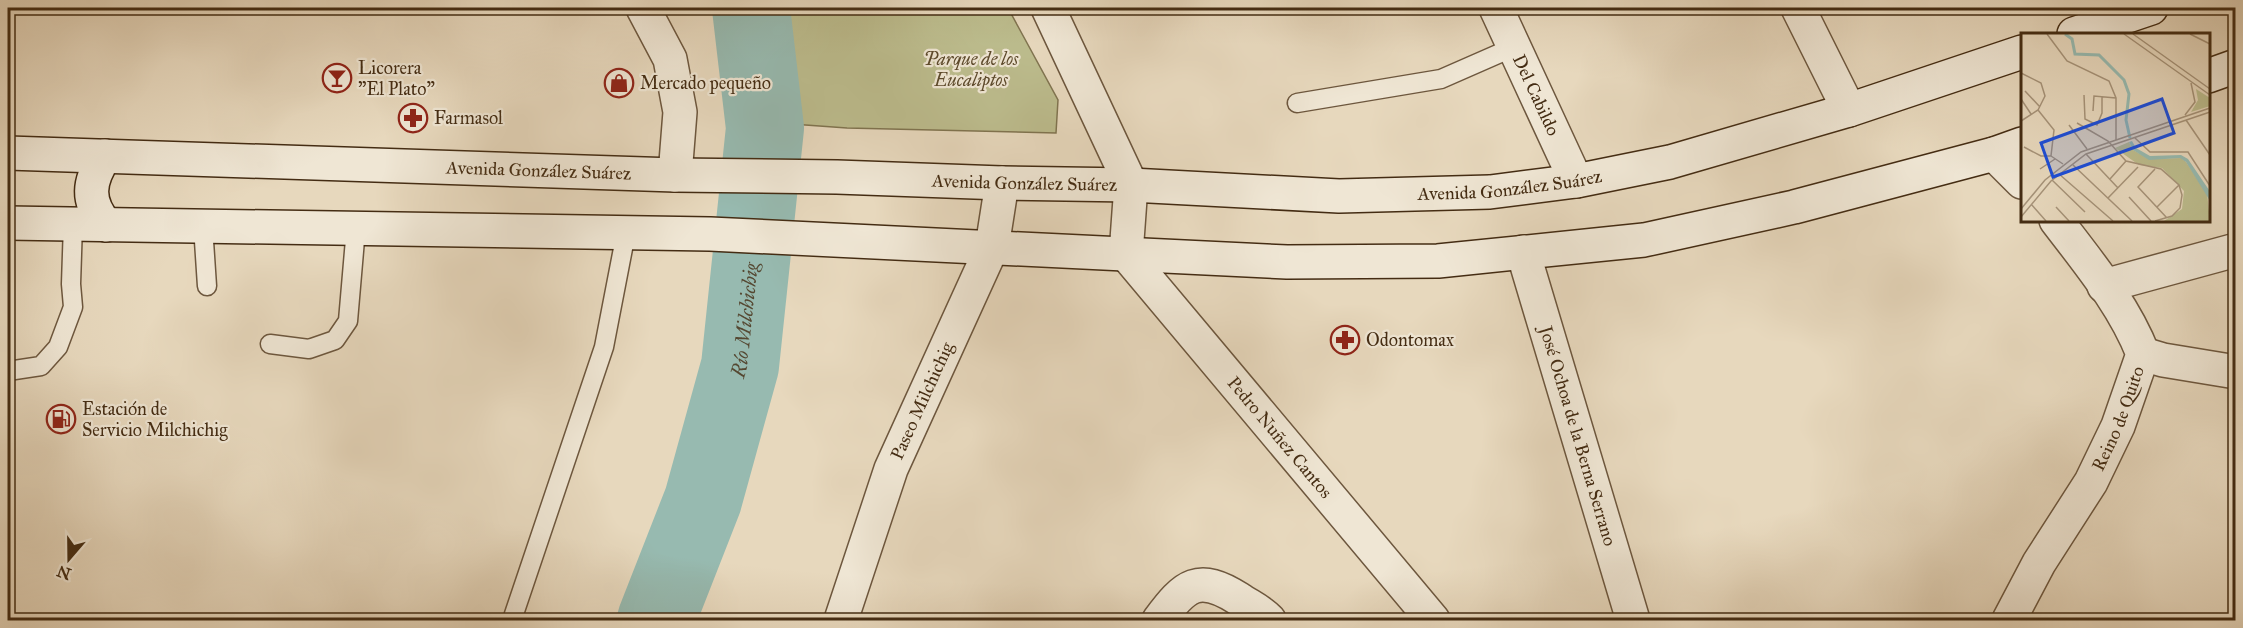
<svg xmlns="http://www.w3.org/2000/svg" width="2243" height="628" font-family="'IM FELL Great Primer',serif">
	<style>
		.green { fill: #bcbc8d; stroke: #807450; stroke-width: 1.5 }
		.water { fill: #97bab0; stroke: #768171; stroke-width: 1.5 }
		.lines { fill: none; stroke-linecap: round; stroke-linejoin: round }
		.shore { stroke: #6e7362; stroke-width: 1.5 }
		.river { stroke: #97bab0; stroke-width: 78 }
		.lane-casing { stroke: #6d573e; stroke-width: 21 }
		.street-casing { stroke: #6d573e; stroke-width: 36 }
		.secondary-casing { stroke: #442c13; stroke-width: 36 }
		.lane { stroke: #efe6d4; stroke-width: 18 }
		.street { stroke: #efe6d4; stroke-width: 33 }
		.secondary { stroke: #efe6d4; stroke-width: 33 }
		.labels { text-anchor: middle; dominant-baseline: central; stroke-width: 4.5; stroke-linejoin: round; paint-order: stroke }
		.park-label { font-size: 18px; font-style: italic; fill: #5c492b; stroke: #efe6d4 }
		.poi-label { font-size: 18px; fill: #442c13; stroke: #efe6d4; text-anchor: start }
		.street-label { font-size: 18px; fill: #442c13; stroke: #efe6d4 }
		.water-label { font-size: 20px; font-style: italic; fill: #554832; stroke: #efe6d4 }
		.inset-river { fill: none; stroke: #97bab0; stroke-width: 3 }
		.inset-road { fill: none; stroke: #a69379; stroke-width: 1.5 }
		.view { fill: #1d4ed8; fill-opacity: 0.15; stroke: #1d4ed8; stroke-width: 3 }
		.inset-edge { fill: none; stroke: #442c13; stroke-width: 3 }
	</style>
	<rect width="100%" height="100%" fill="#e7d8bd"/>
	<filter id="stains"><feTurbulence type="fractalNoise" baseFrequency=".00333" numOctaves="4"/><feColorMatrix values="0 0 0 0 .2 0 0 0 0 .09 0 0 0 0 .02 0 0 0 .5 -.17"/></filter>
	<radialGradient id="worn" r=".72"><stop offset=".6" stop-color="#630" stop-opacity="0"/><stop offset="1" stop-color="#630" stop-opacity=".3"/></radialGradient>
	<!-- green -->
	<path class="green" d="M 776,8 L 1008,8 L 1058,100 L 1056,133 L 847,128 L 792,124 Z"/>
	<!-- water -->
	<path class="water" d="M 722,8 L 776,8 L 792,124 L 734,127 Z"/>
	<g class="lines">
		<!-- shore -->
		<g class="shore">
			<path d="M 728,8 L 739,118 L 742,121 L 782,118 L 785,116 L 770,8"/>
			<path d="M 735,8 L 746,110 L 749,113 L 774,111 L 776,109 L 763,8"/>
			<path d="M 744,8 L 754,101 L 756,103 L 763,103 L 766,100 L 754,8"/>
		</g>
		<!-- river -->
		<path class="river" id="s1" d="M 656,620 L 703,500 L 740,366 L 765,128 L 751,8"/>
		<!-- lane casing -->
		<g class="lane-casing">
			<g id="lane">
				<path d="M 1297,103 L 1441,79 L 1514,47"/>
				<path d="M 203,226 L 207,286"/>
				<path d="M 270,344 L 309,349 L 335,340 L 348,321 L 356,228"/>
				<path d="M 8,371 L 41,366 L 58,347 L 73,307 L 71,284 L 73,224"/>
				<path d="M 512,620 L 604,347 L 626,233"/>
			</g>
		</g>
		<!-- street casing -->
		<g class="street-casing">
			<g id="street">
				<path d="M 643,8 L 670,59 L 680,112 L 675,175"/>
				<path id="s2" d="M 1048,8 L 1131,185 L 1126,254 L 1433,620"/>
				<path id="s3" d="M 1496,8 L 1576,181"/>
				<path d="M 1798,8 L 1849,110"/>
				<path d="M 1994,154 L 2022,182"/>
				<path id="s4" d="M 1523,252 L 1633,620"/>
				<path d="M 2104,286 L 2236,250"/>
				<path d="M 2143,354 L 2163,360 L 2236,372"/>
				<path id="s5" d="M 841,620 L 891,469 L 992,247 L 1002,183"/>
				<path d="M 1159,620 C 1185,585 1198,573 1239,599 C 1249,606 1261,611 1269,620"/>
				<path id="s6" d="M 2009,620 L 2039,563 L 2091,482 L 2118,426 L 2143,354 C 2124,305 2088,262 2056,220"/>
			</g>
		</g>
		<!-- secondary casing -->
		<g class="secondary-casing">
			<g id="secondary">
				<path d="M 2074,34 L 2151,8"/>
				<path d="M 2208,76 L 2236,66"/>
				<path id="s7" d="M 8,153 L 675,175 L 837,177 L 1002,183 L 1131,185 L 1339,196 L 1490,192 L 1576,181 L 1670,162 L 1849,110 L 2022,52"/>
				<path d="M 105,156 C 88,182 86,201 106,225"/>
				<path d="M 8,223 L 710,234 L 1287,262 L 1438,261 L 1644,240 L 1794,207 L 1994,154 L 2022,144"/>
			</g>
		</g>
		<!-- lane -->
		<use href="#lane" class="lane"/>
		<!-- street -->
		<use href="#street" class="street"/>
		<!-- secondary -->
		<use href="#secondary" class="secondary"/>
	</g>
	<!-- icons -->
	<defs>
		<g id="bar-ring" transform="scale(1.5)"><circle r="9.5" fill="#efe6d4" stroke="#8f2418" stroke-width="1.5"/><path d="M-6-5H6L.8 .8V4.5H3.5V6h-7V4.5H-.8V.8Z" fill="#8f2418"/></g>
		<g id="shop-ring" transform="scale(1.5)"><circle r="9.5" fill="#efe6d4" stroke="#8f2418" stroke-width="1.5"/><path d="M-5-2.5h2.3a2.7 3.5 0 0 1 5.4 0H5L5.5 6h-11ZM-1.5-2.5h3a1.5 2.3 0 0 0-3 0Z" fill="#8f2418"/></g>
		<g id="pharmacy-ring" transform="scale(1.5)"><circle r="9.5" fill="#efe6d4" stroke="#8f2418" stroke-width="1.5"/><path d="M-2-6h4v4h4v4h-4v4h-4v-4h-4v-4h4Z" fill="#8f2418"/></g>
		<g id="fuel-ring" transform="scale(1.5)"><circle r="9.5" fill="#efe6d4" stroke="#8f2418" stroke-width="1.5"/><path d="M-5.5-6h7V0h2V4h1.3V-2.5L3-4.5l.8-.8L6-3V5H2.5V1h-1V6h-7ZM-4.2-4.7v3.2H.2V-4.7Z" fill="#8f2418"/></g>
	</defs>
	<g fill-rule="evenodd">
		<use href="#bar-ring" x="337" y="78"/>
		<use href="#shop-ring" x="619" y="83"/>
		<use href="#pharmacy-ring" x="413" y="118"/>
		<use href="#pharmacy-ring" x="1345" y="340"/>
		<use href="#fuel-ring" x="61" y="419"/>
	</g>
	<g class="labels">
		<!-- park labels -->
		<g class="park-label">
			<text x="971" y="59">Parque de los<tspan x="971" dy="21">Eucaliptos</tspan></text>
		</g>
		<!-- poi labels -->
		<g class="poi-label">
			<text x="358" y="68">Licorera<tspan x="358" dy="21">"El Plato"</tspan></text>
			<text x="640" y="83">Mercado pequeño</text>
			<text x="434" y="118">Farmasol</text>
			<text x="1366" y="340">Odontomax</text>
			<text x="82" y="409">Estación de<tspan x="82" dy="21">Servicio Milchichig</tspan></text>
		</g>
		<!-- street labels -->
		<g class="street-label">
			<text stroke="none"><textPath href="#s3" startOffset="96">Del Cabildo</textPath></text>
			<text stroke="none"><textPath href="#s7" startOffset="531">Avenida González Suárez</textPath></text>
			<text stroke="none"><textPath href="#s7" startOffset="1017">Avenida González Suárez</textPath></text>
			<text stroke="none"><textPath href="#s7" startOffset="1503">Avenida González Suárez</textPath></text>
			<text stroke="none"><textPath href="#s5" startOffset="234">Paseo Milchichig</textPath></text>
			<text stroke="none"><textPath href="#s6" startOffset="230">Reino de Quito</textPath></text>
			<text stroke="none"><textPath href="#s4" startOffset="192">José Ochoa de la Berna Serrano</textPath></text>
			<text stroke="none"><textPath href="#s2" startOffset="504">Pedro Nuñez Cantos</textPath></text>
		</g>
		<!-- water labels -->
		<g class="water-label">
			<text stroke="none"><textPath href="#s1" startOffset="314">Río Milchichig</textPath></text>
		</g>
	</g>
	<!-- overview -->
	<g transform="translate(2021 33)">
		<rect width="189" height="189" fill="#e7d8bd"/>
		<path d="M 175,56 L 189,65 L 189,73 L 170,79 L 177,67 ZM 108,109 L 112,117 L 128,126 L 160,125 L 165,129 L 186,160 L 189,188 L 143,188 L 161,176 L 163,158 L 141,135 L 118,132 L 94,115 Z" fill="#bcbc8d"/>
		<path d="M 111,108 L 115,115 L 129,123 L 160,122 L 167,126 L 188,157 L 189,168 L 165,129 L 159,125 L 128,127 L 112,117 L 108,109 Z" fill="#97bab0"/>
		<path class="inset-river" d="M 44,1 L 51,6 L 54,21 L 78,22 L 103,47 L 108,61 L 105,87 L 109,105"/>
		<path class="inset-road" d="M 26,1 L 46,28 L 88,48 L 95,65 L 95,107M 103,1 L 189,62M 112,1 L 189,56M 169,1 L 189,11M 0,40 L 20,50 L 24,63 L 17,77 L 0,88M 4,58 L 19,74M 63,62 L 64,86 L 76,92 L 81,80 L 81,64M 0,66 L 10,81M 17,77 L 33,97 L 30,123 L 42,131M 72,78 L 73,63 L 95,65M 164,82 L 174,69 L 170,50M 165,87 L 189,122M 56,90 L 87,108 L 105,128 L 140,136 L 158,152 L 161,162 L 159,175 L 151,183 L 134,188M 48,92 L 66,116M 114,105 L 129,119 L 167,119 L 189,153M 3,114 L 20,123 L 30,123M 65,121 L 97,155M 52,132 L 111,188M 19,136 L 34,126M 134,136 L 117,154 L 146,185M 38,141 L 92,188M 89,146 L 105,128M 31,147 L 64,179M 108,164 L 130,188M 87,165 L 117,134M 10,171 L 25,188M 35,174 L 48,188M 136,174 L 158,152M 0,176 L 24,147 L 60,119 L 189,75M 0,184 L 30,148 L 65,121 L 189,79"/>
		<path class="view" d="M 141,66 L 153,100 L 32,144 L 20,110 Z"/>
		<rect width="189" height="189" class="inset-edge"/>
	</g>
	<!-- margin -->
	<rect width="2243" height="628" fill="none" stroke="#e7d8bd" stroke-width="30"/>
	<rect x="9" y="9" width="2225" height="610" fill="none" stroke="#442c13" stroke-width="3"/>
	<rect x="15" y="15" width="2213" height="598" fill="none" stroke="#442c13" stroke-width="1.5"/>
	<!-- north arrow -->
	<g transform="translate(69 559) rotate(200)" stroke="#efe6d4" stroke-width="4.5" paint-order="stroke">
	<path d="M0-4.5L10 22L0 15L-10 22Z" fill="#442c13"/>
	<text y="-9" font-size="16" font-weight="bold" text-anchor="middle" fill="#442c13">N</text>
	</g>
	<rect width="100%" height="100%" filter="url(#stains)"/>
	<rect width="100%" height="100%" fill="url(#worn)"/>
</svg>
